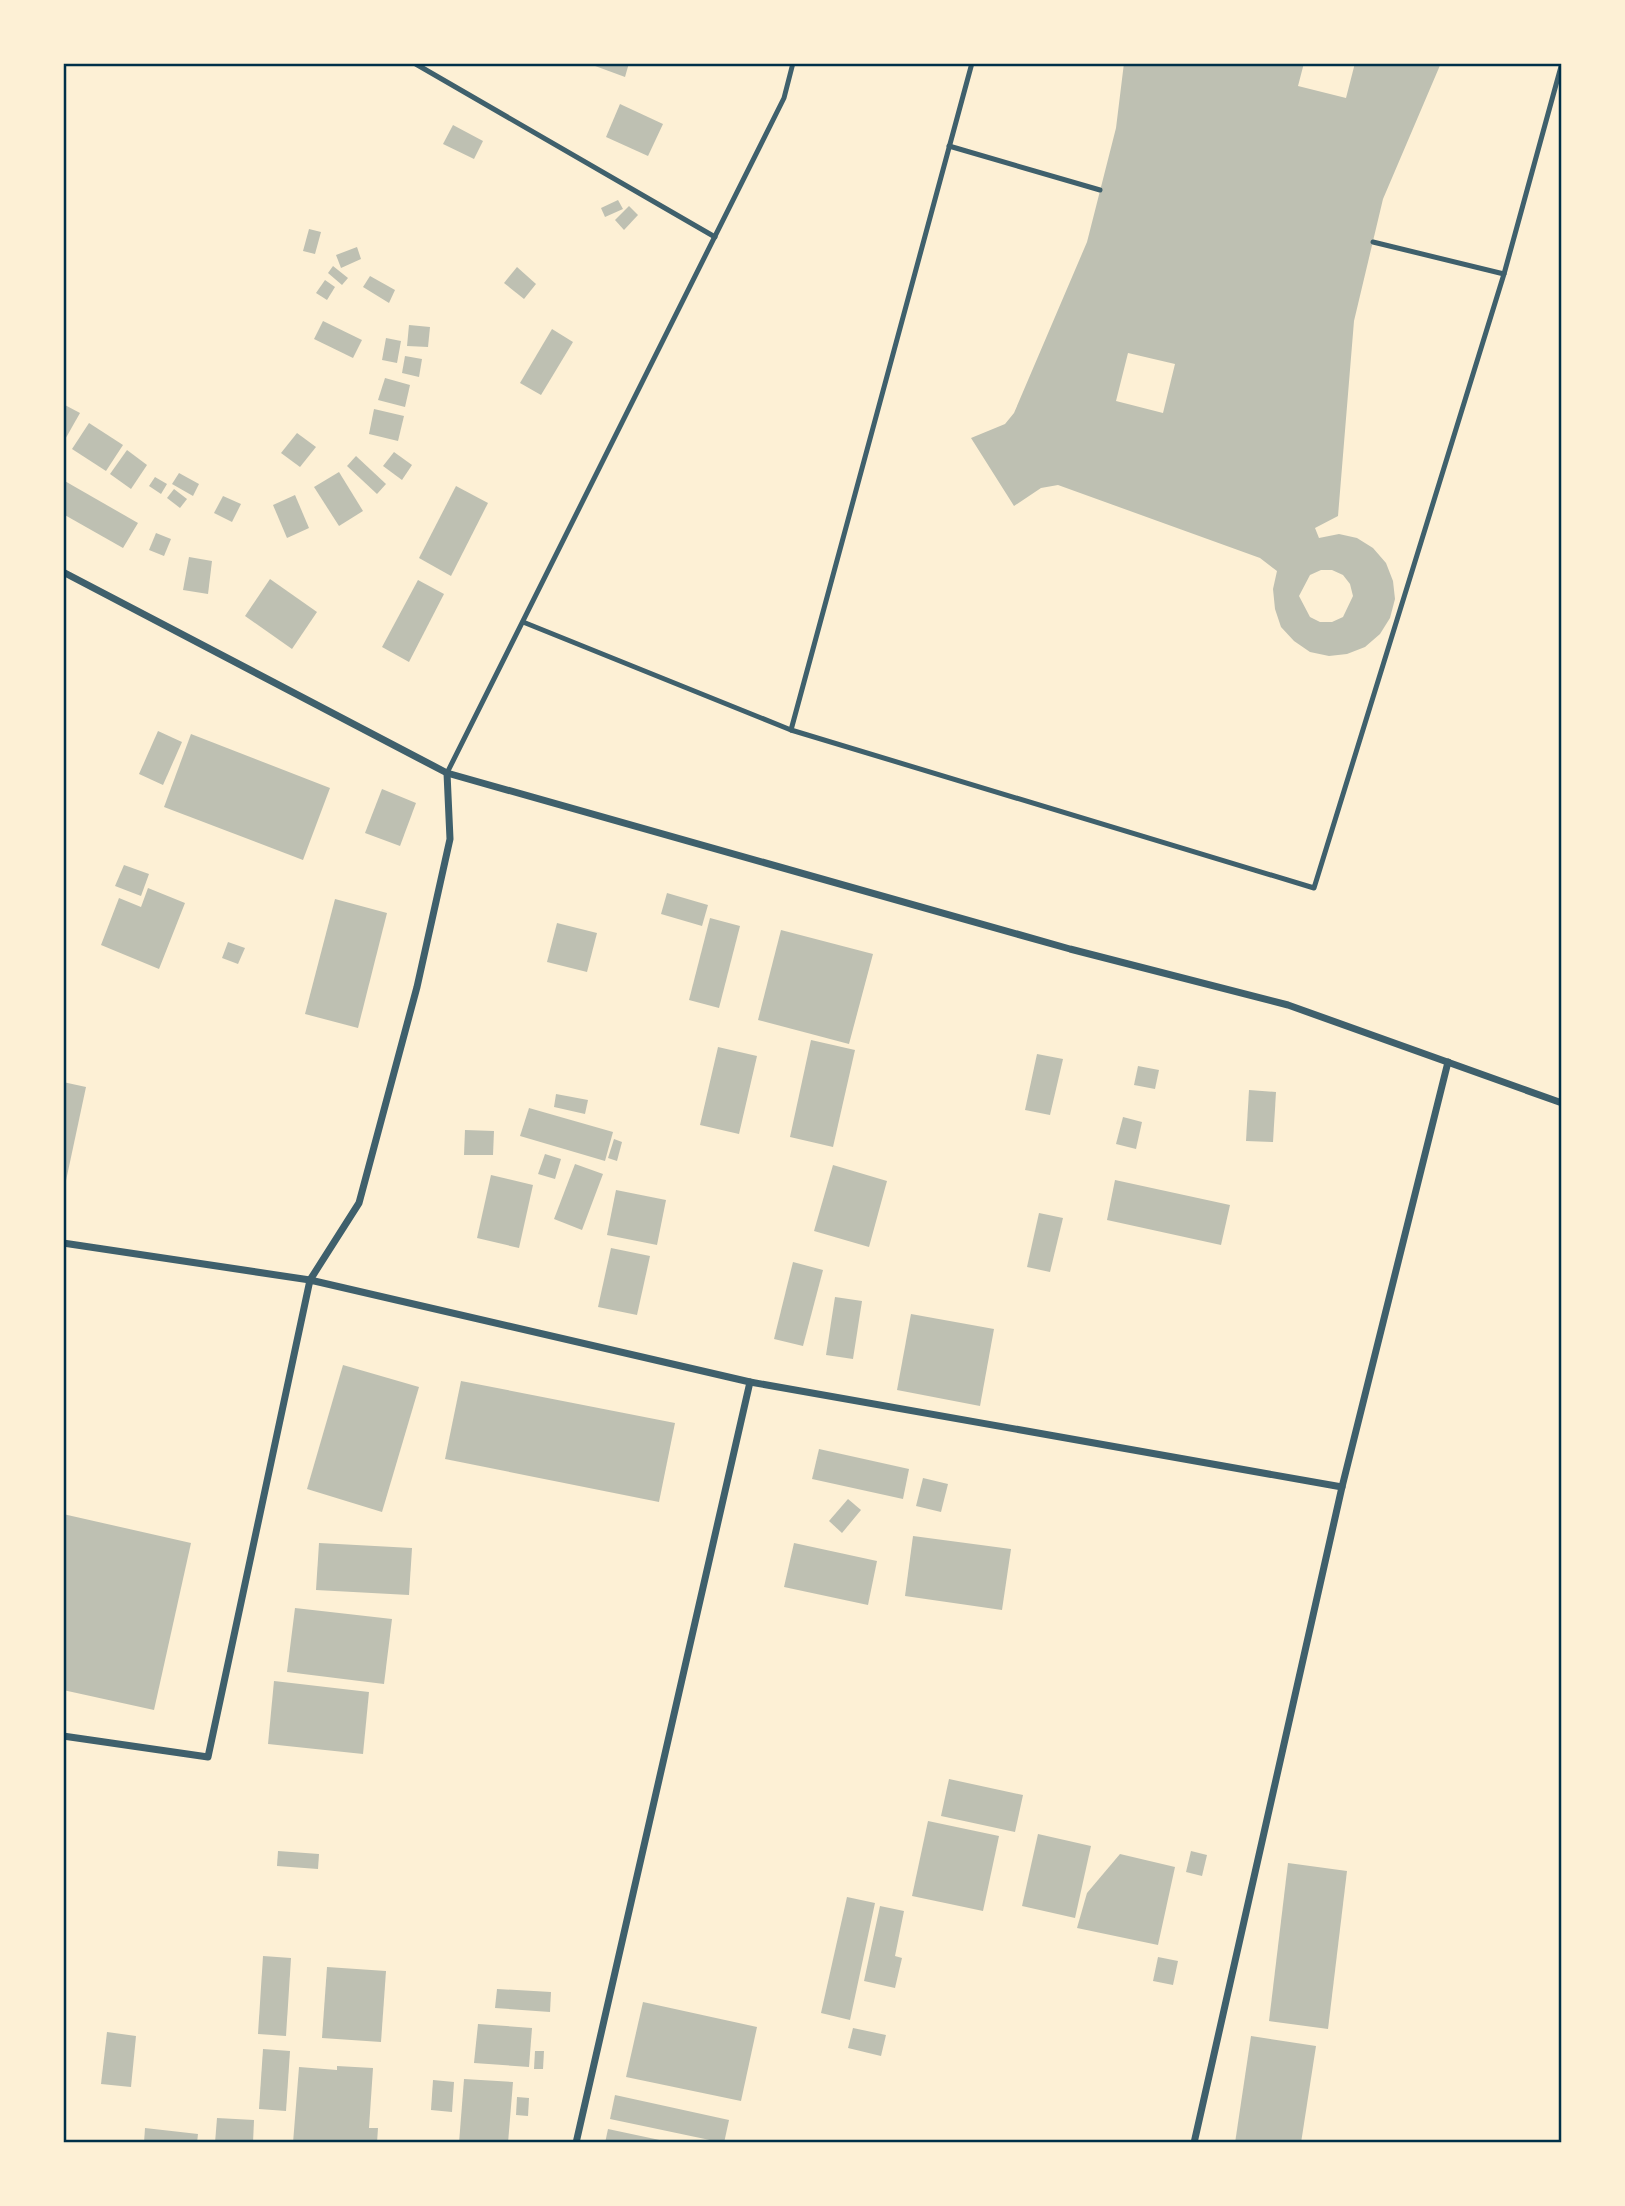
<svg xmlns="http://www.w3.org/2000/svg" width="1625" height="2206" font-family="Poppins,sans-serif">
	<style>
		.building { fill: #bec0b2; fill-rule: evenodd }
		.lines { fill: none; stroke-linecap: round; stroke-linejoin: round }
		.service { stroke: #3f606c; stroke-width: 5 }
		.minor { stroke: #3f606c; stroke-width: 7 }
		.neatline { fill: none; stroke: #003049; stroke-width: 2.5 }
	</style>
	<rect width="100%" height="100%" fill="#fdf0d5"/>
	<!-- building -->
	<g class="building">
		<path d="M 587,63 L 629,63 L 625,77 Z"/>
		<path d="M 1124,63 L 1304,63 L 1298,86 L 1346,98 L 1355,63 L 1441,63 L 1383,199 L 1354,321 L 1338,516 L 1315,528 L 1319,538 L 1339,534 L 1357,538 L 1373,548 L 1386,563 L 1393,581 L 1395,599 L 1390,618 L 1380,634 L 1365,647 L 1347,654 L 1329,656 L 1310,652 L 1294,641 L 1281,627 L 1275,609 L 1273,589 L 1277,571 L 1260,558 L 1058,485 L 1041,488 L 1014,506 L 971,438 L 1005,424 L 1014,413 L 1087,242 L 1116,128 ZM 1128,353 L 1175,364 L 1163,413 L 1116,401 ZM 1321,570 L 1332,570 L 1343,575 L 1350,584 L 1353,596 L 1343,617 L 1332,622 L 1320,622 L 1310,617 L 1299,596 L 1310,575 Z"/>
		<path d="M 620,104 L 663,124 L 648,156 L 606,137 Z"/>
		<path d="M 453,125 L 483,141 L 474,159 L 443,144 Z"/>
		<path d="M 618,200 L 623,209 L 605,217 L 601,208 Z"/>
		<path d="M 629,206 L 638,215 L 624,230 L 615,220 Z"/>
		<path d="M 309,229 L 321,232 L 315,254 L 303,251 Z"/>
		<path d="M 357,247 L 361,259 L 341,268 L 336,255 Z"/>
		<path d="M 333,266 L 348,278 L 342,285 L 328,273 Z"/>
		<path d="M 517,267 L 536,284 L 524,299 L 504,283 Z"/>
		<path d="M 370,276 L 395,290 L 389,303 L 363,287 Z"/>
		<path d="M 325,280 L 335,287 L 327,300 L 316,293 Z"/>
		<path d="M 323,321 L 362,340 L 353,358 L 314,339 Z"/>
		<path d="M 409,325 L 430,327 L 428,347 L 407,346 Z"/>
		<path d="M 552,329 L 573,342 L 541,395 L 520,383 Z"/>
		<path d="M 386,338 L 401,341 L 397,363 L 382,360 Z"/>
		<path d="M 405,356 L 422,359 L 419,377 L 402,373 Z"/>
		<path d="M 385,378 L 410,385 L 405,407 L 378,400 Z"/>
		<path d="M 63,404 L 80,413 L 63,443 Z"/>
		<path d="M 374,409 L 404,416 L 398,441 L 369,434 Z"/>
		<path d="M 89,423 L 123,445 L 106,471 L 72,449 Z"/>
		<path d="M 297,433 L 316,447 L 300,467 L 281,453 Z"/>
		<path d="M 127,450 L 147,465 L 131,489 L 110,474 Z"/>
		<path d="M 394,452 L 412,465 L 402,480 L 383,466 Z"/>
		<path d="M 356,456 L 386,484 L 377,494 L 347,466 Z"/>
		<path d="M 339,472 L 363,511 L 339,526 L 314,487 Z"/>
		<path d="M 179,473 L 199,484 L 193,496 L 172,484 Z"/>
		<path d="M 155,477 L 167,484 L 161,494 L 149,486 Z"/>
		<path d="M 63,480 L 138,523 L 123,548 L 63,514 Z"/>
		<path d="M 456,486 L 488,503 L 451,576 L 419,558 Z"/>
		<path d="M 174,489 L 187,499 L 180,508 L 167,498 Z"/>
		<path d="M 295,495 L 309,528 L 287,538 L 273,505 Z"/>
		<path d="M 223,496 L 241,504 L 232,522 L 214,513 Z"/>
		<path d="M 156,533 L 171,539 L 164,556 L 149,550 Z"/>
		<path d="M 189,557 L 212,561 L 208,594 L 183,590 Z"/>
		<path d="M 270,579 L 317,612 L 292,649 L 245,616 Z"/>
		<path d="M 418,580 L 444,594 L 409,662 L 382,647 Z"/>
		<path d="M 158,731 L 182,742 L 163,785 L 139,774 Z"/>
		<path d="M 191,734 L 330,788 L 303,860 L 164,807 Z"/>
		<path d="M 382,789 L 416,803 L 400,846 L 365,833 Z"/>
		<path d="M 124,865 L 149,874 L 141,896 L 115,886 Z"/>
		<path d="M 148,888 L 185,903 L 159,969 L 101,945 L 119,898 L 141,907 Z"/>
		<path d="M 667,893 L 708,905 L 702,926 L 661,914 Z"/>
		<path d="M 335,899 L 387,913 L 358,1028 L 305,1014 Z"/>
		<path d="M 710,918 L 740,926 L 719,1008 L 689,1000 Z"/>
		<path d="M 557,923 L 597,933 L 587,972 L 547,962 Z"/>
		<path d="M 781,930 L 873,954 L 849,1044 L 758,1020 Z"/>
		<path d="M 228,942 L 245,948 L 238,964 L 222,958 Z"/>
		<path d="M 811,1040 L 855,1050 L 833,1147 L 790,1137 Z"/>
		<path d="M 718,1047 L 757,1056 L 739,1134 L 700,1125 Z"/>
		<path d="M 1037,1054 L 1063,1059 L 1050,1115 L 1025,1110 Z"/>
		<path d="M 1138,1066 L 1159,1070 L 1155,1089 L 1134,1085 Z"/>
		<path d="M 63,1082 L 86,1087 L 64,1190 L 63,1190 Z"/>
		<path d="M 1249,1090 L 1276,1092 L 1273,1142 L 1246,1141 Z"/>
		<path d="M 556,1094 L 588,1100 L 585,1114 L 554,1107 Z"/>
		<path d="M 529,1108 L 613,1132 L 605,1161 L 520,1136 Z"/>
		<path d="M 1123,1117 L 1142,1122 L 1136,1149 L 1116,1144 Z"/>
		<path d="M 465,1130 L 494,1131 L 493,1155 L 464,1155 Z"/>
		<path d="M 614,1139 L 622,1142 L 617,1161 L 608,1158 Z"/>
		<path d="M 545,1154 L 561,1159 L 555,1179 L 538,1174 Z"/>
		<path d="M 575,1164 L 603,1174 L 582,1230 L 554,1219 Z"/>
		<path d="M 833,1165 L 887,1181 L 869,1247 L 814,1231 Z"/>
		<path d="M 491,1175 L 533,1185 L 519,1248 L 477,1238 Z"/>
		<path d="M 1115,1180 L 1230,1205 L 1221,1245 L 1107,1220 Z"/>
		<path d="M 616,1190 L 666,1200 L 657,1245 L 607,1235 Z"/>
		<path d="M 1039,1213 L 1063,1218 L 1050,1272 L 1027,1267 Z"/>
		<path d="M 611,1248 L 650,1256 L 637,1315 L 598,1307 Z"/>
		<path d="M 793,1262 L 823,1270 L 803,1346 L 774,1339 Z"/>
		<path d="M 835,1297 L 862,1301 L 853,1359 L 826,1355 Z"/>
		<path d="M 911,1314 L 994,1329 L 980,1406 L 897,1390 Z"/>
		<path d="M 343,1365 L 419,1387 L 382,1512 L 307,1489 Z"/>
		<path d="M 461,1381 L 675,1423 L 659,1502 L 445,1459 Z"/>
		<path d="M 819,1449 L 909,1469 L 903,1499 L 812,1479 Z"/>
		<path d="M 923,1478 L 948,1484 L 941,1512 L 916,1506 Z"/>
		<path d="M 848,1499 L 861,1510 L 842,1533 L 829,1521 Z"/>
		<path d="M 63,1514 L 191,1543 L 154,1710 L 63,1690 Z"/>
		<path d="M 913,1536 L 1011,1549 L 1002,1610 L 905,1596 Z"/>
		<path d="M 319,1543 L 412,1548 L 409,1595 L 316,1590 Z"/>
		<path d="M 794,1543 L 877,1561 L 868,1605 L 784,1587 Z"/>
		<path d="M 295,1608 L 392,1619 L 384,1684 L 287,1672 Z"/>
		<path d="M 274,1681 L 369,1692 L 363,1754 L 268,1744 Z"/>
		<path d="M 949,1779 L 1023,1795 L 1015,1832 L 941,1816 Z"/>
		<path d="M 928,1821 L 999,1836 L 983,1911 L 912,1896 Z"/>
		<path d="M 1038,1834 L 1091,1846 L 1075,1918 L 1022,1906 Z"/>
		<path d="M 278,1851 L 319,1854 L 318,1869 L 277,1866 Z"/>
		<path d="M 1191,1851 L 1207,1855 L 1202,1876 L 1186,1872 Z"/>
		<path d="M 1120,1854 L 1175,1867 L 1158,1945 L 1077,1928 L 1087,1893 Z"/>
		<path d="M 1288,1863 L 1347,1871 L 1328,2029 L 1269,2021 Z"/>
		<path d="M 847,1897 L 875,1903 L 850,2020 L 821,2013 Z"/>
		<path d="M 880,1906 L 904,1911 L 895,1956 L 902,1958 L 895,1988 L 864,1981 Z"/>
		<path d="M 263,1956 L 291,1958 L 286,2036 L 258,2034 Z"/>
		<path d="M 1158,1957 L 1178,1961 L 1173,1985 L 1153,1981 Z"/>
		<path d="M 327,1967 L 386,1971 L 381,2042 L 322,2038 Z"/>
		<path d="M 497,1989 L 551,1992 L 550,2012 L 495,2008 Z"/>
		<path d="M 643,2002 L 757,2027 L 741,2101 L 626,2077 Z"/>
		<path d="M 478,2024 L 532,2028 L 529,2067 L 474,2063 Z"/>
		<path d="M 853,2028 L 886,2035 L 881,2056 L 848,2048 Z"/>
		<path d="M 107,2032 L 136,2036 L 131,2087 L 101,2084 Z"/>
		<path d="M 1251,2036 L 1316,2046 L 1301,2143 L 1235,2143 Z"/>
		<path d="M 263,2049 L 290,2051 L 286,2111 L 259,2109 Z"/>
		<path d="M 535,2051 L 544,2051 L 543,2069 L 534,2069 Z"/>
		<path d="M 337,2066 L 373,2068 L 369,2128 L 378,2128 L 377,2143 L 293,2143 L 299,2067 L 337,2070 Z"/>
		<path d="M 464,2079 L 513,2082 L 508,2143 L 459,2143 Z"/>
		<path d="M 433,2080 L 454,2082 L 452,2112 L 431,2110 Z"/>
		<path d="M 615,2095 L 729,2120 L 724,2143 L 610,2119 Z"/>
		<path d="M 517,2097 L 529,2098 L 528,2116 L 516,2115 Z"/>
		<path d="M 217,2118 L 254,2120 L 253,2143 L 215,2143 Z"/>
		<path d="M 145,2128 L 198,2134 L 197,2143 L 144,2143 Z"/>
		<path d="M 608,2129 L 669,2142 L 669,2143 L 605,2143 Z"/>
	</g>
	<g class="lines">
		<!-- service -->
		<g class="service">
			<path d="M 414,63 L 715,237"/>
			<path d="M 949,146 L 1100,190"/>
			<path d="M 1373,242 L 1504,274"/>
			<path d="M 523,622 L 791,730 L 1314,888 L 1504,274 L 1562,63"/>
			<path d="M 791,730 L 972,63"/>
			<path d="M 447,773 L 784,98 L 793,63"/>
		</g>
		<!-- minor -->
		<g class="minor">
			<path d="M 63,572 L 447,773 L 1070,949 L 1288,1005 L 1562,1103"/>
			<path d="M 63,1243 L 310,1280 L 359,1203 L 417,987 L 450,839 L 447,773"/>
			<path d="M 750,1382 L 1342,1487"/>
			<path d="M 63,1736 L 208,1757 L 310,1280 L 750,1382 L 576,2143"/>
			<path d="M 1194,2143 L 1342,1487 L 1448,1062"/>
		</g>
	</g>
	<!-- border -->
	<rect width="1625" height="2206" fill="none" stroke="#fdf0d5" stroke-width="130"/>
	<rect x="65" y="65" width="1495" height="2076" class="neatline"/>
</svg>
